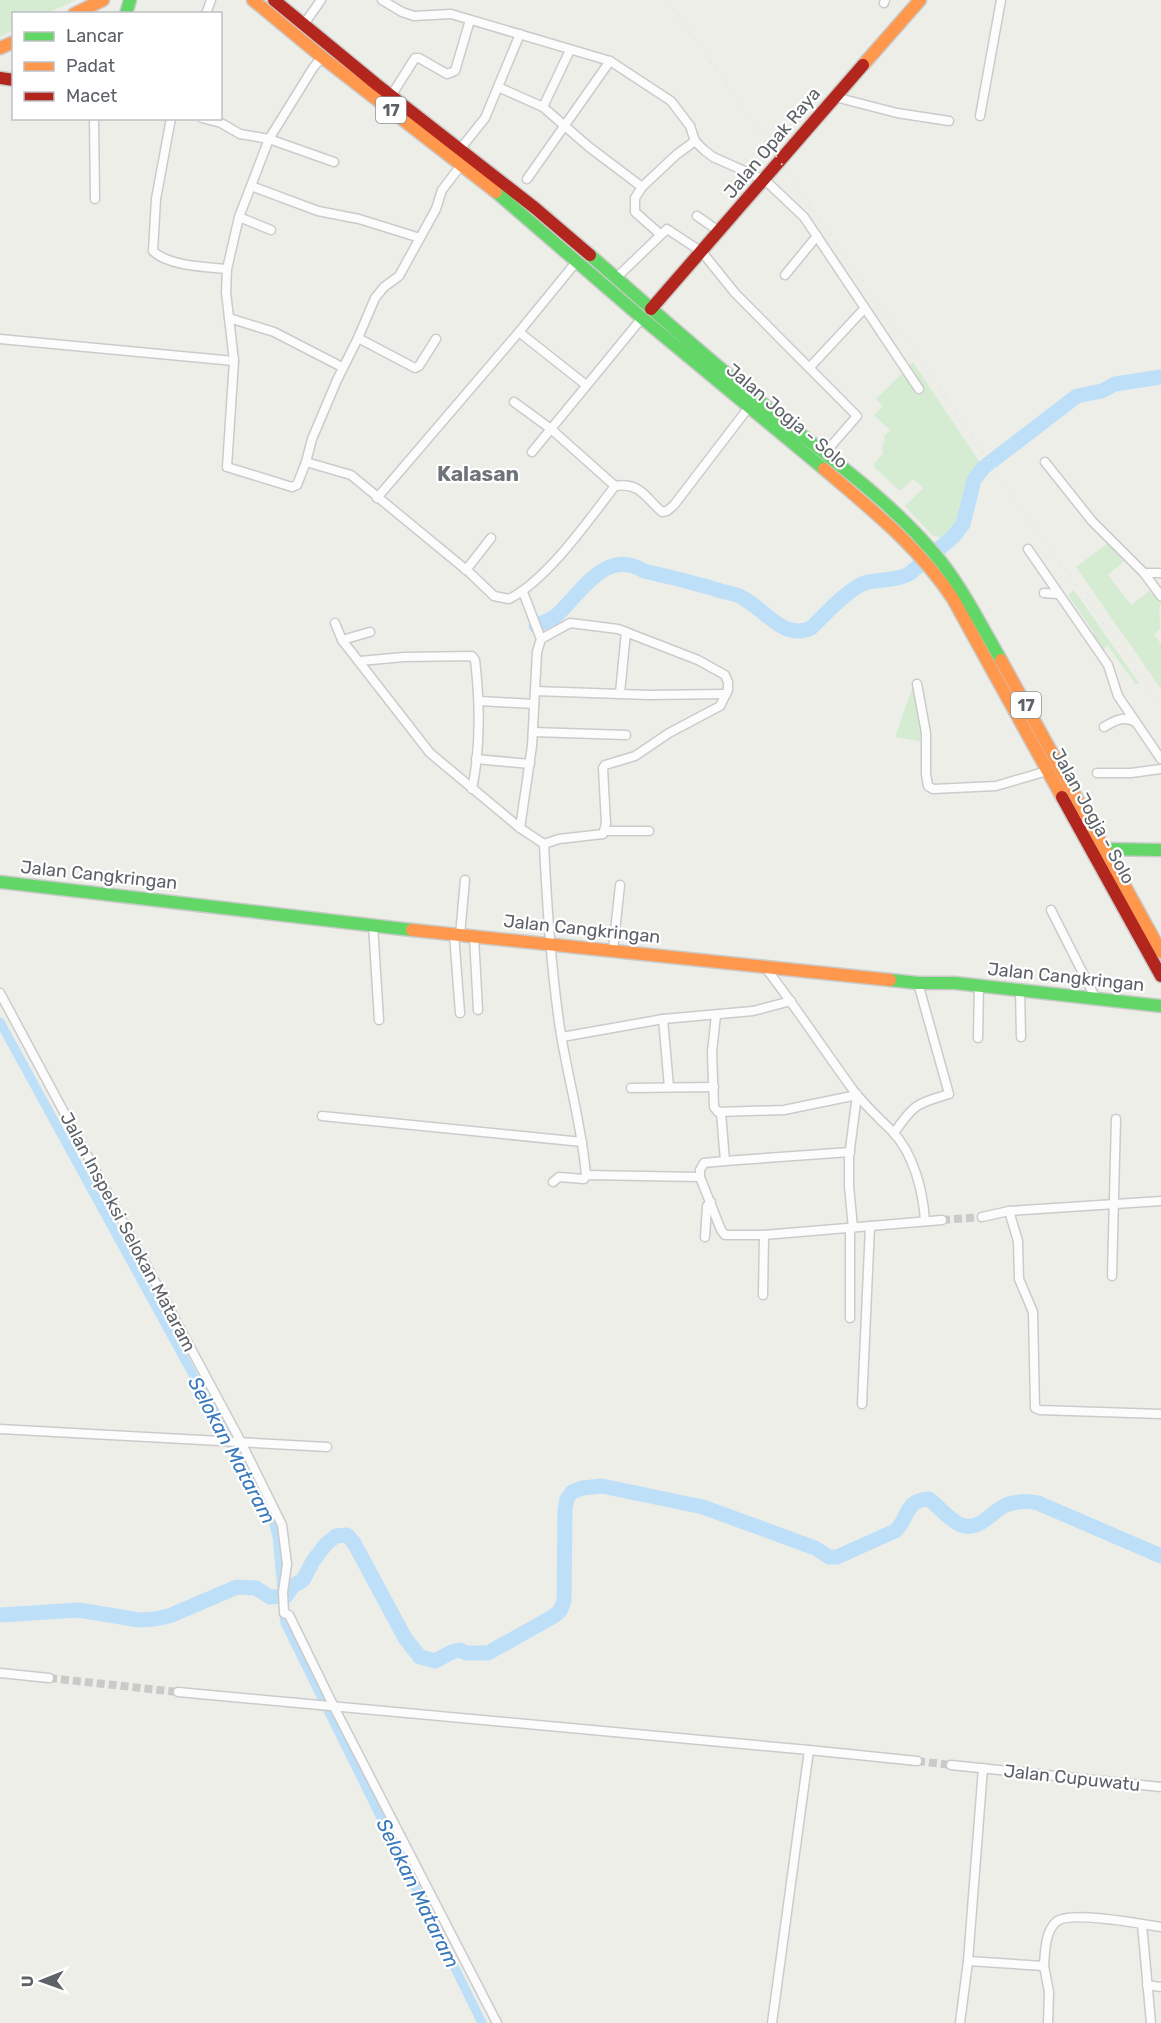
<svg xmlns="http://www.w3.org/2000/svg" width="1161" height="2023" font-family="Rubik,sans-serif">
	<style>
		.green { fill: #d5ecd3 }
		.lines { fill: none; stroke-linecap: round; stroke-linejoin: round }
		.canal { stroke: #bddff8; stroke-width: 9 }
		.river { stroke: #bddff8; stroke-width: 15 }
		.street-tunnel { stroke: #cacbc9; stroke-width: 8; stroke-dasharray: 8 4; stroke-linecap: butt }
		.street-casing { stroke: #cbcbcb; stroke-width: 11 }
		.fast-casing { stroke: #c9cbca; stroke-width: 15 }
		.slow-casing { stroke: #c9cbca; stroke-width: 15 }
		.jam-casing { stroke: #c9cbca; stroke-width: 15 }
		.street { stroke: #fcfcfc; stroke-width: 8 }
		.fast { stroke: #63d668; stroke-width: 12 }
		.slow { stroke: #ff974d; stroke-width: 12 }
		.jam { stroke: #b3261e; stroke-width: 12 }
		.rail { stroke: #e4e5e4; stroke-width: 2; stroke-dasharray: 1.5 8; stroke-linecap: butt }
		.labels { text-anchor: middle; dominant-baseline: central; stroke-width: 4.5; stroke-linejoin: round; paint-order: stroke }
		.shield { fill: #fff; stroke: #8e9195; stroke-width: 1.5 }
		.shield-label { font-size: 16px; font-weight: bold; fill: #5d6268 }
		.street-label { font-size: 18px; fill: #5d6268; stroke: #fff }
		.water-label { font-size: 20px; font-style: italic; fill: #3a79bc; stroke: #fff }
		.quarter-label { font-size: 21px; font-weight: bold; fill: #6e747a; stroke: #fff }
	</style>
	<rect width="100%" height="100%" fill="#eeeee9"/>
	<!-- green -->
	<g class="green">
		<path d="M 0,0 L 76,0 L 48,13 L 14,14 L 13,30 L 0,37 Z"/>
		<path d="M 913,362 L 984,469 L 984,476 L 975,485 L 953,533 L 948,538 L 933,536 L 905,506 L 923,488 L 913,479 L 900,491 L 873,466 L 883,453 L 882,445 L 885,442 L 884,436 L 890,430 L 874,415 L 883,406 L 876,399 Z"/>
		<path d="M 1108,543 L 1124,561 L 1108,575 L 1131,605 L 1149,591 L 1161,602 L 1159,614 L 1161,628 L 1154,634 L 1161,644 L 1161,689 L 1076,567 Z"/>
		<path d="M 1074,590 L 1139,683 L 1136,685 L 1108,646 L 1101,651 L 1090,637 L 1094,633 L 1068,595 Z"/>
		<path d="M 913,686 L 924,742 L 895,737 Z"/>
	</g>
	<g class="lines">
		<!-- canal -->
		<g class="canal">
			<path d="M 0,1022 L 273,1521 L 277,1536 L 282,1590"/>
			<path d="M 283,1607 L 285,1623 L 482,2023"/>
		</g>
		<!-- river -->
		<g class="river">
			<path d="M 536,626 C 543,622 551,620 557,615 C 581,593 606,547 644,571 C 670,577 696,583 721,591 C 728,593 737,594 743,598 C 764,609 784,641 811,628 C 825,615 845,592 862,584 C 877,578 894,582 909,574 L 954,536 L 963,524 L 974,480 L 983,468 L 1069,402 L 1077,396 L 1102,391 L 1115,384 L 1161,377"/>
			<path d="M 0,1615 L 79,1610 L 139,1620 L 155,1619 L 169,1616 L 237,1587 L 256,1588 L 270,1597 L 286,1596 L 293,1586 L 303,1580 L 313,1561 L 326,1544 L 336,1536 L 347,1535 L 354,1543 L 405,1638 L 420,1657 L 435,1661 L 452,1652 L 460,1650 L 466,1653 L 488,1653 L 554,1616 L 560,1611 L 564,1601 L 565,1509 L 567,1499 L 572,1492 L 582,1488 L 602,1486 L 703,1507 L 815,1548 L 829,1557 L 837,1557 L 895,1531 C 909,1519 904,1500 929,1499 C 938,1506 947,1517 957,1523 C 978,1535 990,1512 1006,1505 C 1016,1501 1028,1501 1038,1503 L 1161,1556"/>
		</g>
		<!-- street-tunnel -->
		<g class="street-tunnel">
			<path d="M 942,1220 L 982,1217"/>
			<path d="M 49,1678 L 178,1692"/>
			<path d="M 917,1761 L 951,1765"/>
		</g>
		<!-- street casing -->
		<g class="street-casing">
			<g id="street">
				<path d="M 382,0 L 402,12 L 414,16 L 451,14 L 610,61 L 671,101 L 690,126 L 695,141 L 704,150 L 713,157 L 765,180 L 804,217 L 919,389"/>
				<path d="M 884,3 L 885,0"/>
				<path d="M 206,14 L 211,0"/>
				<path d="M 304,24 L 321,0"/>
				<path d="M 322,57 L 313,68 L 269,139 L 239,217 L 227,269 L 226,292 L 234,361 L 227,467 L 292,487 L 297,485 L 306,462 L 351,475 L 470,573 L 494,596 L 509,599 C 547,580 588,521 615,486 C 640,482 645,497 662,512 L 667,511 L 674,505 L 749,407"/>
				<path d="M 498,87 L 543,107 L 589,147 L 642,187 L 635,198 L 635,212 L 660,234"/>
				<path d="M 391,96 L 415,58 L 419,58 L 447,74 L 455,71 L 470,20"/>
				<path d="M 835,97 L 897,113 L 949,121"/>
				<path d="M 543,107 L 570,50"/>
				<path d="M 980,116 L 1001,0"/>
				<path d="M 94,118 L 95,199"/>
				<path d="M 171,118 L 156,199 L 153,251 C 168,266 206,267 227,269"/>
				<path d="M 202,118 L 221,123 L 240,134 L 269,139 L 334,162"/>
				<path d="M 461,148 L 485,118 L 520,34"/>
				<path d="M 527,179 L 610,61"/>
				<path d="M 251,186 L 318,211 L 359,219 L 420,238"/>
				<path d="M 642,187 L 676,155 L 695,141"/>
				<path d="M 697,216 L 720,232"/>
				<path d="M 239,217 L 271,230"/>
				<path d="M 785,275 L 817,236"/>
				<path d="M 616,278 L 667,229 L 702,252 L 735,293 L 857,416 L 824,454"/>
				<path d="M 229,318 L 274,332 L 342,367"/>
				<path d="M 519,332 L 586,385"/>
				<path d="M 358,338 L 415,368 L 419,366 L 436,339"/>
				<path d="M 0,339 L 234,361"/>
				<path d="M 810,367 L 864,309"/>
				<path d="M 514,402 L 551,429 L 615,486"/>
				<path d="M 532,452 L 642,318"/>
				<path d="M 306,462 L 312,439 L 337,380 L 358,338 L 375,298 L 384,287 L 399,276 L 436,209 L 442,190 L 462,164"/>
				<path d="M 1045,462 L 1092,521 L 1144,573 L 1161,596"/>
				<path d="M 377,498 L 519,332 L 577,261"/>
				<path d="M 1028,549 L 1108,665 L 1118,696 L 1161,759"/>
				<path d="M 466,570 L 491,538"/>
				<path d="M 1144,573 L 1161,573"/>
				<path d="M 1044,593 L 1057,594"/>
				<path d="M 335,623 L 342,640 L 430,753 L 520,828 L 544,844"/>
				<path d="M 541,639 L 570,623 L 618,629 L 698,660 L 725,675 L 728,682 L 728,690 L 720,706 L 669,733 L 635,756 L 605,765 L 603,768 L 606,824 L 603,834 L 559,839 L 544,844"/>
				<path d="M 342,640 L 370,632"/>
				<path d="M 360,661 L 404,657 L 472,656 L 475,660 C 480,702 481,746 472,789"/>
				<path d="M 917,684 L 926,733 L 926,774 L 928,786 L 933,789 L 996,786 L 1047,771"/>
				<path d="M 535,691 L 649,695 L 726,694"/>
				<path d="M 620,693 L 626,632"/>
				<path d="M 480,701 L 534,704"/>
				<path d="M 1104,727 C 1114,721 1124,715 1135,722"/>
				<path d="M 533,732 L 626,735"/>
				<path d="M 476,759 L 530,764"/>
				<path d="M 1097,773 L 1131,773 L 1161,769"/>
				<path d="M 520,828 L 532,746 L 537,652 L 541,639 L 523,592"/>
				<path d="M 605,831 L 649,831"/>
				<path d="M 544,844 C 547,908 551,972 561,1035 C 569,1082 582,1128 586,1175"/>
				<path d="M 1051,910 L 1096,999"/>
				<path d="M 373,925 L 379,1020"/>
				<path d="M 454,934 L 460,1013"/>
				<path d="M 460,935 L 465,880"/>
				<path d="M 474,937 L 478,1010"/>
				<path d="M 613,950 L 620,885"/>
				<path d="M 765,967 C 795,1006 822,1047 851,1087 C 863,1104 878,1117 892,1131 C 914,1154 923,1191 925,1221"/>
				<path d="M 1020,990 L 1021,1037"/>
				<path d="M 0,993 L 241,1442 L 282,1525 L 287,1564 L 283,1592 L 284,1613 L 289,1615 L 333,1705 L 497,2023"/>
				<path d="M 716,1015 L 712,1052 L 714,1107 L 718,1112 L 784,1110 L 857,1095"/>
				<path d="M 663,1019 L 669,1087"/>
				<path d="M 562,1037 L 663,1019 L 753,1011 L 791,1001"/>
				<path d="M 978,1038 L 979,986"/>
				<path d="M 631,1088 L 714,1087"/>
				<path d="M 721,1113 L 725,1161 L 704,1163 L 700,1170 L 700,1177 L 721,1230 L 725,1235 L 764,1235 L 942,1220"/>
				<path d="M 322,1116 L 582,1142"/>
				<path d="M 894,1133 C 914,1104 916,1104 949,1094 L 918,983"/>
				<path d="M 725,1161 L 850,1152"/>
				<path d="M 553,1182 L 559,1177 L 584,1179 L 586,1175 L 700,1177"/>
				<path d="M 1009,1211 L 1018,1241 L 1019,1279 L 1033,1312 L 1035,1408 L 1040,1410 L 1161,1414"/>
				<path d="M 982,1217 L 1009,1211 L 1161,1201"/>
				<path d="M 853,1228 L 849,1186 L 849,1157 L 857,1095"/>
				<path d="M 705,1237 L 707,1206 L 711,1202"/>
				<path d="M 1112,1276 L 1116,1119"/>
				<path d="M 763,1295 L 764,1235"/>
				<path d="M 850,1318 L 850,1228"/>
				<path d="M 862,1404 L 870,1226"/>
				<path d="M 0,1429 L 327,1447"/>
				<path d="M 0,1673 L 49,1678"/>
				<path d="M 178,1692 L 809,1750 L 917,1761"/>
				<path d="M 951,1765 L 1161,1787"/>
				<path d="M 1142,1924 L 1151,2023"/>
				<path d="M 968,1961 L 1044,1966 C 1045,1952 1045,1932 1056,1922 C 1069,1910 1142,1924 1161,1927"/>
				<path d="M 1044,1966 L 1049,1992 L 1048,2023"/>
				<path d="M 1147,1985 L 1161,1987"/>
				<path d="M 772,2023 L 809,1750"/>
				<path d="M 960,2023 L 968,1961 L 983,1768"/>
			</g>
		</g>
		<!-- fast casing -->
		<g class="fast-casing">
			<g id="fast">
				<path d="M 126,14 L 130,0"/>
				<path d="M 496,192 L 642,318 L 824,469"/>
				<path d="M 590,255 C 650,308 710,361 773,412 C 831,459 895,504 942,563 C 965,593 982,627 1001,660"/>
				<path d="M 1100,852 L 1104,849 L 1161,850"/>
				<path d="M 0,882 L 412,930"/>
				<path d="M 890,980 L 918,983 L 955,983 L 1161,1006"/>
			</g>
		</g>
		<!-- slow casing -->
		<g class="slow-casing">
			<g id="slow">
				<path d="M 253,0 L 322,57 L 496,192"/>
				<path d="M 74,14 L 103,0"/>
				<path d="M 0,48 L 14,42"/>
				<path d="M 863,65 L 920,0"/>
				<path d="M 824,469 C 871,509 919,547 953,599 L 1062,797"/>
				<path d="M 1001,660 L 1161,952"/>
				<path d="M 412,930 L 890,980"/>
			</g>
		</g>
		<!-- jam casing -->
		<g class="jam-casing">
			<g id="jam">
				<path d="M 274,0 L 376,84 L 535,208 L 590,255"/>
				<path d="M 0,78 L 14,80"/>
				<path d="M 651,309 L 863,65"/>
				<path d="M 1062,797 L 1161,976"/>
			</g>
		</g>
		<!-- street -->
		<use href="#street" class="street"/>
		<!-- fast -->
		<use href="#fast" class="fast"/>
		<!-- slow -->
		<use href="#slow" class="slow"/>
		<!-- jam -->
		<use href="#jam" class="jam"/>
		<!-- rail -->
		<path class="rail" d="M 667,0 L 1161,707"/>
	</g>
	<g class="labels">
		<!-- shield labels -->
		<g class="shield">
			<rect x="376" y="97" width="30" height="26" rx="4.5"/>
			<rect x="1011" y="692" width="30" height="26" rx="4.5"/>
		</g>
		<g class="shield-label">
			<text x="391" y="110">17</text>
			<text x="1026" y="705">17</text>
		</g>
		<!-- street labels -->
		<g class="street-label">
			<text transform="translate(772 143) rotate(-50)">Jalan Opak Raya</text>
			<text transform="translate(787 416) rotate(40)">Jalan Jogja - Solo</text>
			<text transform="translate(1093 816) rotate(61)">Jalan Jogja - Solo</text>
			<text transform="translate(99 875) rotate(6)">Jalan Cangkringan</text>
			<text transform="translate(582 929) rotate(6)">Jalan Cangkringan</text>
			<text transform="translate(1066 977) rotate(6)">Jalan Cangkringan</text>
			<text transform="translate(128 1232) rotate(62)">Jalan Inspeksi Selokan Mataram</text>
			<text transform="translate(1072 1778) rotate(6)">Jalan Cupuwatu</text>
		</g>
		<!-- water labels -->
		<g class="water-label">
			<text transform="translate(232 1450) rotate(62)">Selokan Mataram</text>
			<text transform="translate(418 1893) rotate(64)">Selokan Mataram</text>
		</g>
		<!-- quarter labels -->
		<g class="quarter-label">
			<text x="478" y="473">Kalasan</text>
		</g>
	</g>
	<!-- legend -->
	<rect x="12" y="12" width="210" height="108" fill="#ffffff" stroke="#bec0c3" stroke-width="1.5"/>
	<rect x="24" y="32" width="30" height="9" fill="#63d668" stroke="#bec0c3" stroke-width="1.5"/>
	<text x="66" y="42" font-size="18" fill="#5d6268">Lancar</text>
	<rect x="24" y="62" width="30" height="9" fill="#ff974d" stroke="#bec0c3" stroke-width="1.5"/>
	<text x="66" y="72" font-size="18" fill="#5d6268">Padat</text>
	<rect x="24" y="92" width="30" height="9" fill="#b3261e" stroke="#bec0c3" stroke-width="1.5"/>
	<text x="66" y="102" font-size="18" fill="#5d6268">Macet</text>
	<!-- north arrow -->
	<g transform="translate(42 1981) rotate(269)" stroke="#ffffff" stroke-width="4.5" paint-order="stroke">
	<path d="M0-4.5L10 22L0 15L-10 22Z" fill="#5d6268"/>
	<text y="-9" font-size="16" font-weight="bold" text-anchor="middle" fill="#5d6268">U</text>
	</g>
</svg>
